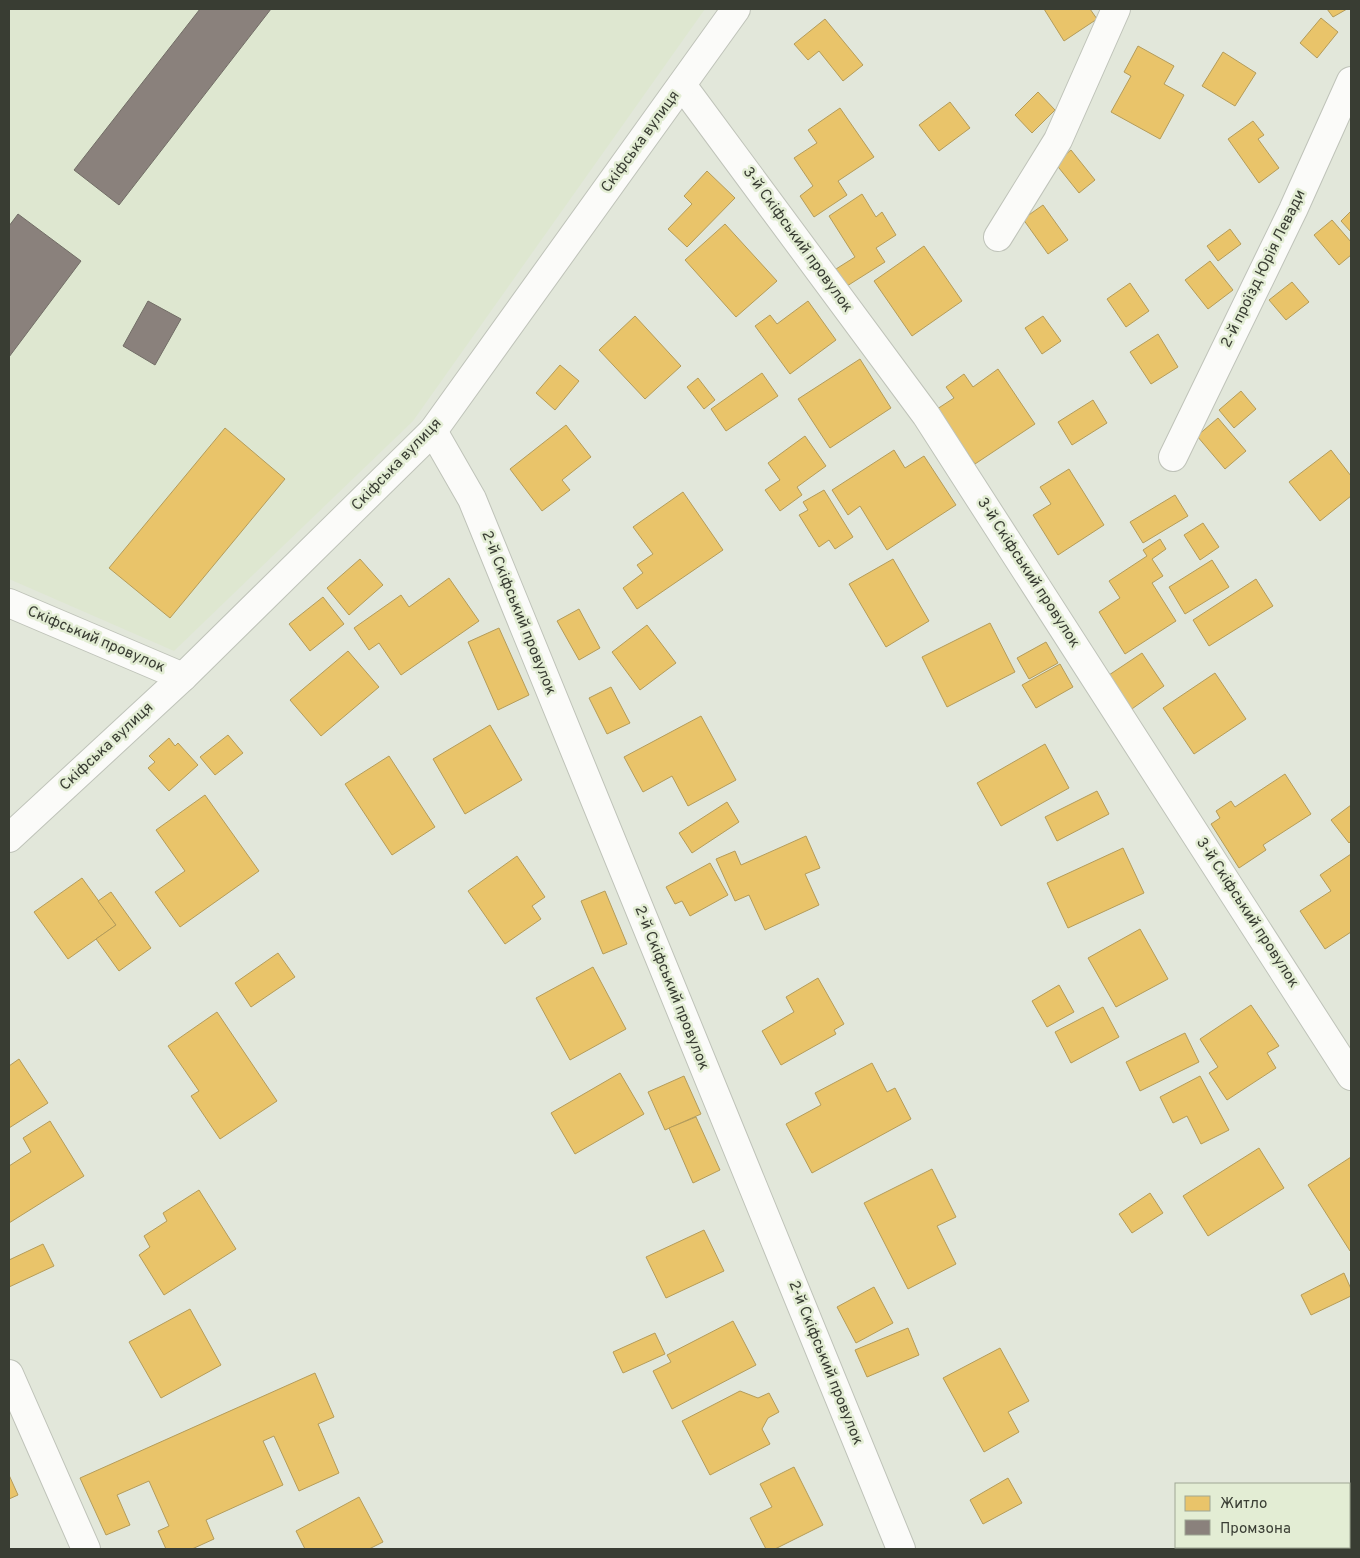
<svg xmlns="http://www.w3.org/2000/svg" width="1360" height="1558" font-family="Overpass,sans-serif">
	<style>
		.built { fill: #dee7d0 }
		.homes { fill: #e9c46a; stroke: #b49c5a }
		.industry { fill: #8a817c; stroke: #726d66 }
		.lines { fill: none; stroke-linecap: round; stroke-linejoin: round }
		.minor-casing { stroke: #bfc3b9; stroke-width: 30 }
		.minor { stroke: #fbfbf9; stroke-width: 28 }
		.labels { text-anchor: middle; dominant-baseline: central; stroke-width: 5; stroke-linejoin: round; paint-order: stroke }
		.street-label { font-size: 15px; fill: #393d33; stroke: #e3edd4 }
	</style>
	<rect width="100%" height="100%" fill="#e2e7da"/>
	<!-- built -->
	<path class="built" d="M 9,9 L 705,9 L 413,421 L 174,651 L 9,579 Z"/>
	<!-- homes -->
	<g class="homes">
		<path d="M 1044,9 L 1090,9 L 1097,19 L 1064,41 Z"/>
		<path d="M 1327,9 L 1347,9 L 1333,17 Z"/>
		<path d="M 1321,18 L 1338,32 L 1317,58 L 1300,43 Z"/>
		<path d="M 825,19 L 863,65 L 843,81 L 819,51 L 808,60 L 794,44 Z"/>
		<path d="M 1138,46 L 1174,66 L 1164,84 L 1184,95 L 1160,139 L 1111,112 L 1131,76 L 1124,72 Z"/>
		<path d="M 1223,52 L 1256,73 L 1235,106 L 1202,86 Z"/>
		<path d="M 1038,92 L 1055,110 L 1032,133 L 1015,115 Z"/>
		<path d="M 950,102 L 970,128 L 939,151 L 919,125 Z"/>
		<path d="M 840,108 L 874,157 L 838,181 L 847,195 L 814,217 L 800,196 L 813,186 L 794,158 L 817,143 L 808,130 Z"/>
		<path d="M 1253,121 L 1264,135 L 1258,139 L 1279,168 L 1259,183 L 1228,139 Z"/>
		<path d="M 1071,150 L 1095,180 L 1079,193 L 1055,163 Z"/>
		<path d="M 707,171 L 735,198 L 687,247 L 668,229 L 692,204 L 684,196 Z"/>
		<path d="M 862,194 L 876,217 L 882,212 L 896,235 L 876,248 L 885,262 L 847,286 L 836,269 L 855,257 L 829,216 Z"/>
		<path d="M 1043,205 L 1068,240 L 1048,254 L 1023,219 Z"/>
		<path d="M 1351,211 L 1351,232 L 1341,221 Z"/>
		<path d="M 1332,220 L 1351,242 L 1351,255 L 1339,265 L 1314,235 Z"/>
		<path d="M 725,224 L 777,281 L 736,317 L 685,260 Z"/>
		<path d="M 1230,229 L 1241,244 L 1218,261 L 1207,246 Z"/>
		<path d="M 924,246 L 962,301 L 912,336 L 874,281 Z"/>
		<path d="M 1210,261 L 1233,290 L 1208,309 L 1185,280 Z"/>
		<path d="M 1292,282 L 1309,302 L 1286,320 L 1269,300 Z"/>
		<path d="M 1130,283 L 1149,311 L 1126,327 L 1107,299 Z"/>
		<path d="M 808,301 L 836,340 L 790,374 L 755,326 L 770,315 L 777,324 Z"/>
		<path d="M 635,316 L 681,366 L 645,399 L 599,350 Z"/>
		<path d="M 1043,316 L 1061,341 L 1042,354 L 1025,328 Z"/>
		<path d="M 1158,334 L 1178,367 L 1151,384 L 1130,352 Z"/>
		<path d="M 860,359 L 891,408 L 830,448 L 798,399 Z"/>
		<path d="M 560,365 L 579,381 L 555,410 L 536,393 Z"/>
		<path d="M 998,369 L 1035,424 L 975,464 L 937,409 L 954,398 L 946,387 L 964,374 L 973,387 Z"/>
		<path d="M 762,373 L 778,396 L 726,431 L 711,409 Z"/>
		<path d="M 698,378 L 715,400 L 704,409 L 687,387 Z"/>
		<path d="M 1241,391 L 1256,409 L 1234,428 L 1219,410 Z"/>
		<path d="M 1093,400 L 1107,423 L 1072,445 L 1058,422 Z"/>
		<path d="M 1218,418 L 1246,451 L 1225,469 L 1197,436 Z"/>
		<path d="M 566,425 L 591,457 L 562,480 L 570,490 L 542,511 L 510,469 Z"/>
		<path d="M 225,428 L 285,479 L 170,618 L 109,568 Z"/>
		<path d="M 805,436 L 826,466 L 797,487 L 802,495 L 780,511 L 765,490 L 780,480 L 768,463 Z"/>
		<path d="M 894,450 L 905,468 L 924,456 L 956,505 L 887,550 L 860,506 L 848,515 L 832,490 Z"/>
		<path d="M 1331,450 L 1351,476 L 1351,496 L 1320,521 L 1289,482 Z"/>
		<path d="M 1069,469 L 1104,525 L 1058,555 L 1033,515 L 1051,504 L 1040,487 Z"/>
		<path d="M 824,490 L 853,537 L 835,549 L 829,540 L 819,547 L 799,515 L 808,510 L 803,502 Z"/>
		<path d="M 683,492 L 723,550 L 637,609 L 623,588 L 643,573 L 637,565 L 653,554 L 633,527 Z"/>
		<path d="M 1175,495 L 1188,516 L 1143,543 L 1130,522 Z"/>
		<path d="M 1203,523 L 1219,547 L 1200,560 L 1184,535 Z"/>
		<path d="M 1160,539 L 1166,549 L 1152,559 L 1163,576 L 1152,583 L 1176,621 L 1125,654 L 1099,612 L 1120,598 L 1109,581 L 1147,556 L 1143,550 Z"/>
		<path d="M 360,559 L 383,585 L 349,615 L 327,588 Z"/>
		<path d="M 893,559 L 929,621 L 886,647 L 849,584 Z"/>
		<path d="M 1212,560 L 1229,587 L 1185,614 L 1169,587 Z"/>
		<path d="M 449,578 L 479,621 L 401,675 L 379,643 L 369,650 L 354,628 L 401,595 L 409,607 Z"/>
		<path d="M 1256,579 L 1273,606 L 1209,646 L 1193,620 Z"/>
		<path d="M 323,597 L 344,624 L 310,651 L 289,624 Z"/>
		<path d="M 579,609 L 600,648 L 579,660 L 557,621 Z"/>
		<path d="M 990,623 L 1015,672 L 947,707 L 922,657 Z"/>
		<path d="M 647,625 L 676,663 L 640,690 L 612,652 Z"/>
		<path d="M 499,628 L 529,695 L 498,710 L 468,642 Z"/>
		<path d="M 1046,642 L 1058,663 L 1029,679 L 1017,658 Z"/>
		<path d="M 348,651 L 379,687 L 321,736 L 290,700 Z"/>
		<path d="M 1142,653 L 1164,686 L 1129,711 L 1106,677 Z"/>
		<path d="M 1060,664 L 1073,687 L 1036,708 L 1022,685 Z"/>
		<path d="M 1215,673 L 1246,719 L 1194,754 L 1163,708 Z"/>
		<path d="M 611,687 L 630,723 L 607,734 L 589,698 Z"/>
		<path d="M 701,716 L 736,780 L 688,806 L 672,776 L 643,792 L 624,757 Z"/>
		<path d="M 490,725 L 522,780 L 465,814 L 433,759 Z"/>
		<path d="M 228,735 L 243,753 L 215,775 L 200,757 Z"/>
		<path d="M 169,738 L 175,746 L 178,743 L 198,765 L 169,791 L 148,768 L 155,762 L 149,756 Z"/>
		<path d="M 1045,744 L 1069,788 L 1001,826 L 977,783 Z"/>
		<path d="M 389,756 L 435,827 L 392,855 L 345,784 Z"/>
		<path d="M 1285,774 L 1311,814 L 1263,845 L 1266,850 L 1239,868 L 1211,824 L 1220,818 L 1216,811 L 1231,801 L 1235,807 Z"/>
		<path d="M 1097,791 L 1109,814 L 1057,841 L 1045,817 Z"/>
		<path d="M 205,795 L 259,871 L 180,927 L 155,892 L 185,871 L 156,830 Z"/>
		<path d="M 727,802 L 739,822 L 692,853 L 679,833 Z"/>
		<path d="M 1351,805 L 1351,841 L 1349,843 L 1331,820 Z"/>
		<path d="M 806,836 L 820,868 L 805,874 L 819,905 L 765,930 L 749,895 L 735,901 L 716,859 L 735,851 L 741,865 Z"/>
		<path d="M 1123,848 L 1144,893 L 1068,928 L 1047,883 Z"/>
		<path d="M 1351,854 L 1351,932 L 1325,949 L 1300,911 L 1331,891 L 1320,875 Z"/>
		<path d="M 517,856 L 545,897 L 532,906 L 541,919 L 505,944 L 468,891 Z"/>
		<path d="M 710,863 L 728,895 L 690,916 L 682,901 L 675,904 L 666,887 Z"/>
		<path d="M 82,878 L 116,925 L 68,959 L 34,912 Z"/>
		<path d="M 605,891 L 627,944 L 603,954 L 581,901 Z"/>
		<path d="M 111,892 L 151,948 L 119,971 L 96,939 L 116,925 L 98,901 Z"/>
		<path d="M 1140,929 L 1168,979 L 1116,1007 L 1088,958 Z"/>
		<path d="M 278,953 L 295,977 L 251,1007 L 235,983 Z"/>
		<path d="M 593,967 L 626,1029 L 570,1060 L 536,998 Z"/>
		<path d="M 818,978 L 844,1024 L 834,1030 L 836,1034 L 781,1065 L 762,1031 L 794,1012 L 786,997 Z"/>
		<path d="M 1059,985 L 1074,1012 L 1047,1027 L 1032,1001 Z"/>
		<path d="M 1251,1005 L 1279,1046 L 1267,1053 L 1276,1068 L 1227,1100 L 1209,1073 L 1218,1067 L 1200,1039 Z"/>
		<path d="M 1103,1007 L 1119,1037 L 1071,1063 L 1055,1032 Z"/>
		<path d="M 217,1012 L 277,1101 L 220,1139 L 191,1096 L 199,1091 L 168,1046 Z"/>
		<path d="M 1185,1033 L 1199,1062 L 1140,1091 L 1126,1062 Z"/>
		<path d="M 19,1059 L 48,1103 L 9,1128 L 9,1066 Z"/>
		<path d="M 872,1063 L 887,1092 L 895,1088 L 911,1119 L 812,1173 L 786,1124 L 821,1105 L 815,1093 Z"/>
		<path d="M 620,1073 L 644,1114 L 575,1154 L 551,1113 Z"/>
		<path d="M 684,1076 L 701,1114 L 665,1130 L 648,1092 Z"/>
		<path d="M 1200,1076 L 1229,1130 L 1201,1144 L 1187,1116 L 1173,1123 L 1160,1097 Z"/>
		<path d="M 696,1117 L 720,1170 L 693,1183 L 669,1128 Z"/>
		<path d="M 50,1121 L 84,1176 L 9,1223 L 9,1166 L 31,1152 L 23,1138 Z"/>
		<path d="M 1259,1148 L 1284,1188 L 1208,1236 L 1183,1196 Z"/>
		<path d="M 1351,1157 L 1351,1250 L 1350,1251 L 1308,1185 Z"/>
		<path d="M 932,1169 L 956,1217 L 937,1226 L 956,1264 L 908,1289 L 864,1203 Z"/>
		<path d="M 199,1190 L 236,1249 L 164,1295 L 139,1255 L 150,1247 L 144,1236 L 167,1221 L 163,1213 Z"/>
		<path d="M 1150,1193 L 1163,1213 L 1132,1233 L 1119,1214 Z"/>
		<path d="M 704,1230 L 724,1271 L 666,1298 L 646,1257 Z"/>
		<path d="M 43,1244 L 54,1266 L 9,1287 L 9,1260 Z"/>
		<path d="M 1344,1273 L 1351,1289 L 1351,1296 L 1311,1315 L 1301,1295 Z"/>
		<path d="M 874,1287 L 893,1323 L 856,1343 L 837,1307 Z"/>
		<path d="M 190,1309 L 221,1365 L 161,1398 L 129,1342 Z"/>
		<path d="M 733,1321 L 756,1365 L 672,1409 L 653,1371 L 671,1362 L 667,1355 Z"/>
		<path d="M 908,1328 L 919,1355 L 867,1377 L 855,1350 Z"/>
		<path d="M 655,1333 L 665,1354 L 623,1373 L 613,1352 Z"/>
		<path d="M 1000,1348 L 1029,1401 L 1008,1412 L 1019,1432 L 984,1452 L 943,1378 Z"/>
		<path d="M 315,1373 L 334,1417 L 318,1424 L 339,1473 L 299,1491 L 274,1436 L 263,1441 L 283,1485 L 206,1520 L 214,1539 L 192,1549 L 166,1549 L 158,1531 L 169,1526 L 149,1481 L 117,1495 L 130,1525 L 106,1535 L 80,1478 Z"/>
		<path d="M 740,1391 L 758,1398 L 769,1393 L 779,1412 L 768,1418 L 762,1429 L 770,1444 L 710,1475 L 682,1421 Z"/>
		<path d="M 794,1467 L 823,1525 L 775,1549 L 766,1549 L 750,1518 L 772,1507 L 760,1484 Z"/>
		<path d="M 9,1475 L 18,1495 L 9,1499 Z"/>
		<path d="M 1008,1478 L 1022,1503 L 983,1524 L 970,1500 Z"/>
		<path d="M 359,1497 L 383,1542 L 369,1549 L 305,1549 L 296,1531 Z"/>
	</g>
	<!-- industry -->
	<g class="industry">
		<path d="M 200,9 L 271,9 L 119,205 L 74,170 Z"/>
		<path d="M 18,214 L 81,261 L 9,357 L 9,226 Z"/>
		<path d="M 148,301 L 181,319 L 155,365 L 123,346 Z"/>
	</g>
	<g class="lines">
		<!-- minor casing -->
		<g class="minor-casing">
			<g id="minor">
				<path d="M 682,85 L 926,415 L 1351,1076"/>
				<path d="M 998,237 L 1058,140 L 1116,9"/>
				<path d="M 433,431 L 472,499 L 901,1549"/>
				<path d="M 1173,457 L 1293,210 L 1351,81"/>
				<path d="M 9,603 L 183,677"/>
				<path d="M 9,838 L 183,677 L 433,431 L 736,9"/>
				<path d="M 9,1374 L 86,1549"/>
			</g>
		</g>
		<!-- minor -->
		<use href="#minor" class="minor"/>
	</g>
	<g class="labels">
		<!-- street labels -->
		<g class="street-label">
			<text transform="translate(641 142) rotate(-54)">Скіфська вулиця</text>
			<text transform="translate(797 240) rotate(54)">3-й Скіфський провулок</text>
			<text transform="translate(1264 269) rotate(-64)">2-й проїзд Юрія Левади</text>
			<text transform="translate(397 465) rotate(-46)">Скіфська вулиця</text>
			<text transform="translate(1028 573) rotate(57)">3-й Скіфський провулок</text>
			<text transform="translate(518 613) rotate(68)">2-й Скіфський провулок</text>
			<text transform="translate(96 640) rotate(23)">Скіфський провулок</text>
			<text transform="translate(107 747) rotate(-43)">Скіфська вулиця</text>
			<text transform="translate(1247 913) rotate(57)">3-й Скіфський провулок</text>
			<text transform="translate(671 988) rotate(68)">2-й Скіфський провулок</text>
			<text transform="translate(825 1363) rotate(68)">2-й Скіфський провулок</text>
		</g>
	</g>
	<!-- border -->
	<rect width="1360" height="1558" fill="none" stroke="#393d33" stroke-width="20"/>
	<!-- legend -->
	<rect x="1175" y="1483" width="175" height="65" fill="#e3edd4" stroke="#9fa794"/>
	<rect x="1185" y="1496" width="25" height="15" fill="#e9c46a" stroke="#9fa794"/>
	<text x="1220" y="1508" font-size="15" fill="#393d33">Житло</text>
	<rect x="1185" y="1520" width="25" height="15" fill="#8a817c" stroke="#9fa794"/>
	<text x="1220" y="1533" font-size="15" fill="#393d33">Промзона</text>
</svg>
